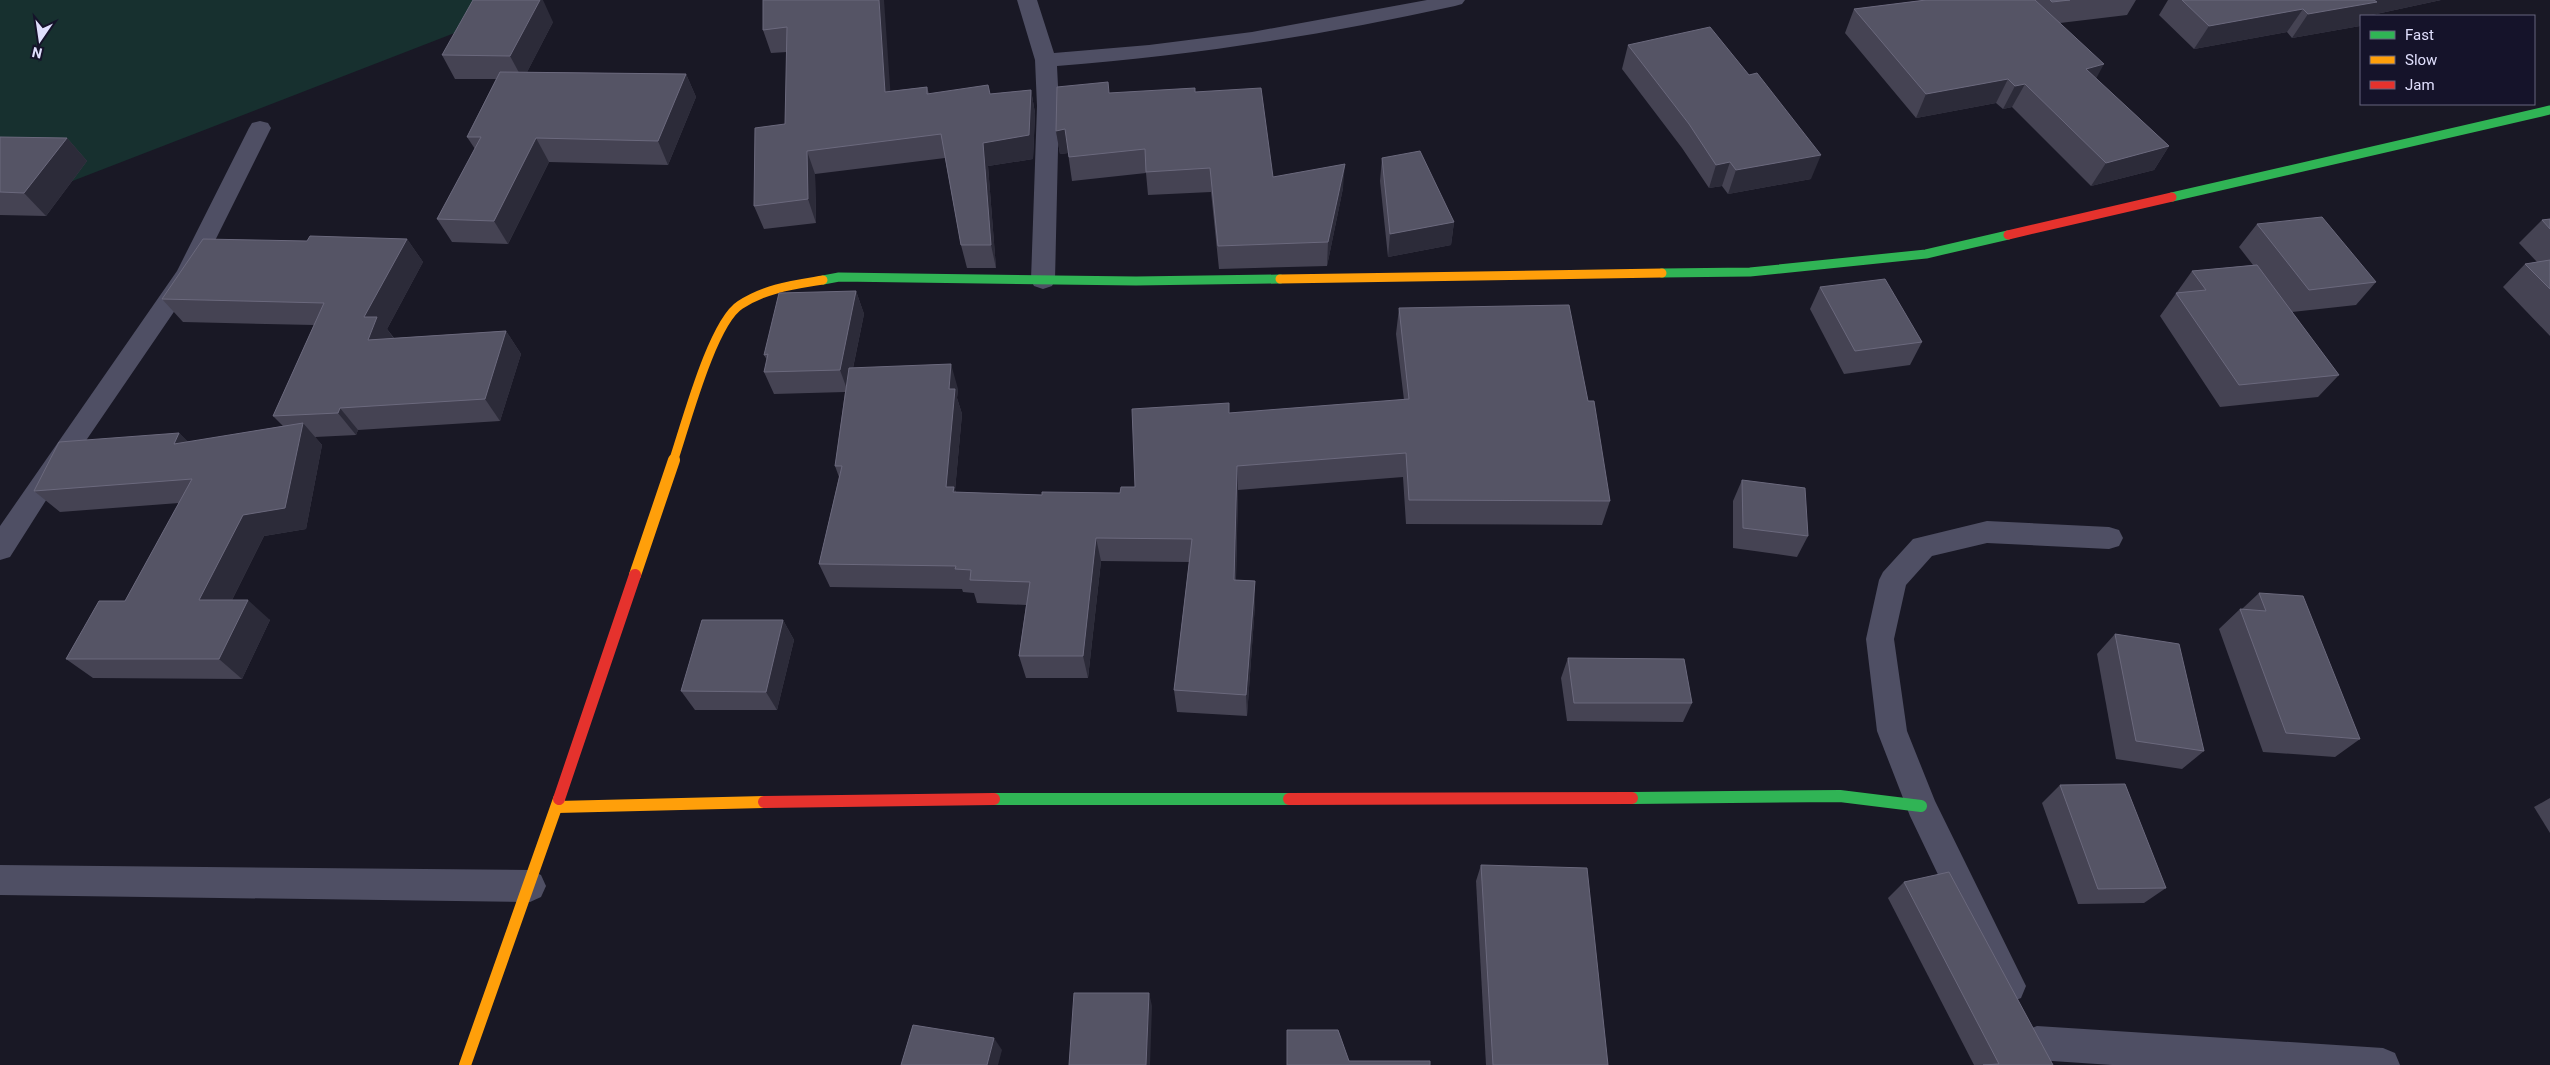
<svg xmlns="http://www.w3.org/2000/svg" width="2550" height="1065" font-family="Roboto,sans-serif">
	<style>
		.green { fill: #17302f }
		.lines { fill: none; stroke-linecap: round; stroke-linejoin: round }
		.street { fill: #4f4f64; fill-rule: evenodd }
		.fast-far1 { stroke: #30b455; stroke-width: 9 }
		.fast { stroke: #30b455; stroke-width: 12 }
		.slow-far1 { stroke: #ff9f0a; stroke-width: 9 }
		.slow { stroke: #ff9f0a; stroke-width: 12 }
		.jam-far1 { stroke: #e5322d; stroke-width: 9 }
		.jam { stroke: #e5322d; stroke-width: 12 }
		.wall { fill: #454353 }
		.shaded-wall { fill: #2c2b39 }
		.building { fill: #555465; stroke: #6b697d }
	</style>
	<rect width="100%" height="100%" fill="#191825"/>
	<!-- green -->
	<path class="green" d="M 0,0 L 540,0 L 0,209 Z"/>
	<g class="lines">
		<!-- street -->
		<g class="street">
			<path d="M 1017,0 L 1037,0 L 1054,53 L 1149,45 L 1252,32 L 1427,0 L 1465,0 L 1462,4 L 1455,6 C 1323,35 1191,56 1057,66 L 1059,106 L 1055,280 L 1052,286 L 1043,289 L 1034,286 L 1031,280 L 1037,106 L 1035,60 Z"/>
			<path d="M 260,121 L 268,123 L 271,128 L 195,281 L 57,483 L 10,557 L 0,560 L 0,526 L 177,271 L 249,128 L 252,123 Z"/>
			<path d="M 1987,521 L 2109,527 L 2119,530 L 2123,538 L 2119,546 L 2109,549 L 1987,543 L 1932,556 L 1906,585 L 1894,639 L 1907,731 L 1935,801 L 2026,986 L 2021,998 L 2009,1003 L 1997,998 L 1910,816 L 1877,731 L 1866,639 L 1879,580 L 1883,572 L 1913,539 Z"/>
			<path d="M 0,865 L 530,870 L 541,875 L 546,886 L 541,897 L 530,902 L 0,895 Z"/>
			<path d="M 2037,1026 L 2383,1048 L 2395,1053 L 2400,1065 L 2112,1065 L 2037,1060 L 2025,1055 L 2020,1043 L 2025,1031 Z"/>
		</g>
		<!-- fast-far1 -->
		<g class="fast-far1">
			<path d="M 2172,197 L 2550,110"/>
			<path d="M 1662,273 L 1750,272 L 1926,254 L 2008,235"/>
			<path d="M 823,280 L 839,277 L 1136,281 L 1280,279"/>
		</g>
		<!-- fast -->
		<g class="fast">
			<path d="M 1632,798 L 1840,796 L 1921,806"/>
			<path d="M 994,799 L 1289,799"/>
		</g>
		<!-- slow-far1 -->
		<g class="slow-far1">
			<path d="M 1280,279 L 1662,273"/>
			<path d="M 673,462 C 685,427 712,323 740,305 C 766,288 793,285 823,280"/>
		</g>
		<!-- slow -->
		<g class="slow">
			<path d="M 635,575 L 674,460"/>
			<path d="M 557,807 L 764,802"/>
			<path d="M 465,1065 L 559,799"/>
		</g>
		<!-- jam-far1 -->
		<path class="jam-far1" d="M 2008,235 L 2172,197"/>
		<!-- jam -->
		<g class="jam">
			<path d="M 559,799 L 635,575"/>
			<path d="M 1289,799 L 1632,798"/>
			<path d="M 764,802 L 994,799"/>
		</g>
	</g>
	<!-- wall -->
	<g class="wall">
		<path d="M 763,0 L 890,91 L 927,87 L 929,94 L 990,94 L 1031,90 L 1035,113 L 1033,159 L 988,166 L 996,268 L 967,268 L 961,245 L 945,158 L 815,174 L 816,223 L 764,229 L 754,206 L 785,124 L 787,52 L 771,53 L 763,30 Z"/>
		<path d="M 1926,0 L 2136,0 L 2127,15 L 2060,23 L 2096,79 L 2169,146 L 2154,170 L 2091,186 L 2012,107 L 2003,109 L 1996,103 L 1916,118 L 1845,33 L 1854,9 Z"/>
		<path d="M 2168,0 L 2441,0 L 2367,16 L 2361,16 L 2360,26 L 2292,38 L 2287,32 L 2194,49 L 2159,15 Z"/>
		<path d="M 553,22 L 527,72 L 686,74 L 696,97 L 668,165 L 549,162 L 508,244 L 452,242 L 437,219 L 475,149 L 467,137 L 496,79 L 455,79 L 442,55 Z"/>
		<path d="M 1628,45 L 1749,75 L 1811,179 L 1728,194 L 1722,186 L 1709,188 L 1682,148 L 1622,69 Z"/>
		<path d="M 1195,92 L 1273,177 L 1343,188 L 1327,266 L 1219,269 L 1211,192 L 1148,195 L 1146,173 L 1072,181 L 1068,153 L 1060,154 L 1056,131 L 1109,93 Z"/>
		<path d="M 0,137 L 67,138 L 87,161 L 46,216 L 0,215 Z"/>
		<path d="M 1382,158 L 1454,222 L 1451,245 L 1388,257 L 1380,181 Z"/>
		<path d="M 2550,219 L 2550,336 L 2503,287 L 2525,264 L 2537,262 L 2519,243 L 2542,220 Z"/>
		<path d="M 2257,224 L 2376,282 L 2356,305 L 2292,312 L 2339,375 L 2318,397 L 2220,407 L 2160,316 L 2192,271 L 2253,265 L 2239,247 Z"/>
		<path d="M 407,239 L 423,262 L 387,329 L 394,338 L 506,331 L 521,354 L 500,421 L 358,430 L 356,435 L 315,437 L 322,445 L 306,529 L 264,536 L 232,600 L 270,620 L 242,679 L 93,678 L 66,659 L 125,601 L 179,503 L 60,512 L 34,491 L 179,433 L 188,442 L 283,426 L 273,416 L 314,325 L 183,322 L 162,299 L 307,241 Z"/>
		<path d="M 1820,287 L 1922,342 L 1910,365 L 1844,374 L 1810,309 Z"/>
		<path d="M 856,291 L 864,314 L 853,368 L 958,389 L 957,398 L 962,414 L 955,490 L 956,492 L 1042,495 L 1120,493 L 1135,487 L 1229,413 L 1404,400 L 1396,334 L 1399,308 L 1588,401 L 1610,501 L 1602,525 L 1406,524 L 1403,477 L 1238,490 L 1236,580 L 1255,581 L 1255,604 L 1247,716 L 1177,712 L 1174,690 L 1189,562 L 1101,561 L 1088,678 L 1026,678 L 1019,656 L 1026,605 L 977,603 L 974,593 L 963,592 L 962,589 L 830,587 L 819,564 L 839,477 L 835,466 L 845,392 L 774,394 L 764,372 L 767,360 L 764,355 Z"/>
		<path d="M 1742,480 L 1808,536 L 1797,557 L 1733,548 L 1733,501 Z"/>
		<path d="M 2259,593 L 2360,739 L 2335,757 L 2263,752 L 2219,629 L 2240,609 L 2242,609 Z"/>
		<path d="M 783,620 L 794,640 L 777,710 L 695,710 L 681,691 Z"/>
		<path d="M 2115,634 L 2204,751 L 2182,769 L 2116,759 L 2097,654 Z"/>
		<path d="M 1568,658 L 1692,703 L 1683,722 L 1567,721 L 1561,678 Z"/>
		<path d="M 2060,785 L 2166,888 L 2144,903 L 2078,904 L 2042,803 Z"/>
		<path d="M 2550,798 L 2550,833 L 2534,807 Z"/>
		<path d="M 1481,865 L 1608,1065 L 1486,1065 L 1476,881 Z"/>
		<path d="M 1904,882 L 2053,1065 L 1974,1065 L 1888,898 Z"/>
	</g>
	<!-- shaded-wall -->
	<g class="shaded-wall">
		<path d="M 540,0 L 543,0 L 553,22 L 523,80 L 510,56 Z"/>
		<path d="M 879,0 L 884,0 L 892,115 L 885,92 Z"/>
		<path d="M 2366,0 L 2441,0 L 2367,16 L 2361,16 L 2361,23 L 2360,26 L 2292,38 L 2308,14 Z"/>
		<path d="M 2303,9 L 2287,32 L 2194,49 L 2209,26 Z"/>
		<path d="M 2104,64 L 2091,88 L 2086,69 Z"/>
		<path d="M 686,74 L 696,97 L 668,165 L 658,141 Z"/>
		<path d="M 2008,79 L 1996,103 L 1916,118 L 1926,94 Z"/>
		<path d="M 2025,84 L 2012,107 L 2003,109 L 2015,86 Z"/>
		<path d="M 1031,90 L 1035,113 L 1033,159 L 988,166 L 996,268 L 991,245 L 983,143 Z"/>
		<path d="M 1065,129 L 1069,153 L 1060,154 L 1056,131 Z"/>
		<path d="M 67,138 L 87,161 L 46,216 L 24,193 Z"/>
		<path d="M 536,138 L 549,162 L 508,244 L 494,221 Z"/>
		<path d="M 2169,146 L 2154,170 L 2091,186 L 2106,163 Z"/>
		<path d="M 807,151 L 815,174 L 816,223 L 808,199 Z"/>
		<path d="M 1821,155 L 1811,179 L 1728,194 L 1736,170 Z"/>
		<path d="M 1730,162 L 1722,186 L 1709,188 L 1716,165 Z"/>
		<path d="M 1345,164 L 1343,188 L 1327,266 L 1328,242 Z"/>
		<path d="M 1454,222 L 1451,245 L 1388,257 L 1390,234 Z"/>
		<path d="M 407,239 L 423,262 L 387,329 L 394,339 L 368,340 L 364,317 Z"/>
		<path d="M 856,291 L 864,314 L 848,392 L 840,370 Z"/>
		<path d="M 506,331 L 521,354 L 500,421 L 485,399 Z"/>
		<path d="M 951,364 L 958,389 L 957,398 L 962,414 L 955,490 L 962,511 L 946,487 L 949,389 Z"/>
		<path d="M 340,408 L 358,430 L 356,435 L 338,413 Z"/>
		<path d="M 303,423 L 322,445 L 306,529 L 264,536 L 222,620 L 199,600 L 243,515 Z"/>
		<path d="M 179,433 L 201,454 L 174,444 Z"/>
		<path d="M 1237,466 L 1238,490 L 1235,603 L 1234,580 Z"/>
		<path d="M 1096,538 L 1101,561 L 1088,678 L 1083,656 Z"/>
		<path d="M 1255,581 L 1255,604 L 1247,716 L 1246,695 Z"/>
		<path d="M 248,600 L 270,620 L 242,679 L 219,659 Z"/>
		<path d="M 783,620 L 794,640 L 777,710 L 766,692 Z"/>
		<path d="M 1149,993 L 1152,1006 L 1150,1065 L 1146,1065 Z"/>
		<path d="M 994,1038 L 1002,1050 L 998,1065 L 987,1065 Z"/>
	</g>
	<!-- building -->
	<g class="building">
		<path d="M 473,0 L 540,0 L 510,56 L 442,55 Z"/>
		<path d="M 763,0 L 879,0 L 885,92 L 927,87 L 927,94 L 988,85 L 990,94 L 1031,90 L 1029,135 L 983,143 L 991,245 L 961,245 L 941,134 L 807,151 L 808,199 L 754,206 L 755,128 L 785,124 L 787,27 L 763,30 Z"/>
		<path d="M 1926,0 L 2035,0 L 2104,64 L 2086,69 L 2169,146 L 2106,163 L 2025,84 L 2015,86 L 2008,79 L 1926,94 L 1854,9 Z"/>
		<path d="M 2050,0 L 2070,0 L 2052,2 Z"/>
		<path d="M 2182,0 L 2374,0 L 2377,2 L 2308,14 L 2303,9 L 2209,26 Z"/>
		<path d="M 1710,27 L 1749,75 L 1757,73 L 1821,155 L 1736,170 L 1730,162 L 1716,165 L 1689,124 L 1628,45 Z"/>
		<path d="M 500,72 L 686,74 L 658,141 L 536,138 L 494,221 L 437,219 L 481,137 L 467,137 Z"/>
		<path d="M 1108,82 L 1109,93 L 1195,88 L 1195,92 L 1261,88 L 1273,177 L 1345,164 L 1328,242 L 1218,246 L 1210,168 L 1146,172 L 1145,149 L 1069,157 L 1065,129 L 1056,131 L 1057,87 Z"/>
		<path d="M 0,137 L 67,138 L 24,193 L 0,192 Z"/>
		<path d="M 1420,151 L 1454,222 L 1390,234 L 1382,158 Z"/>
		<path d="M 2322,217 L 2376,282 L 2309,290 L 2257,224 Z"/>
		<path d="M 2550,219 L 2550,229 L 2542,220 Z"/>
		<path d="M 310,236 L 407,239 L 364,317 L 377,317 L 368,340 L 506,331 L 485,399 L 340,408 L 338,413 L 273,416 L 324,303 L 162,299 L 203,239 L 307,241 Z"/>
		<path d="M 2550,260 L 2550,289 L 2525,264 Z"/>
		<path d="M 2257,265 L 2339,375 L 2239,385 L 2176,293 L 2206,290 L 2192,271 Z"/>
		<path d="M 1885,279 L 1922,342 L 1855,351 L 1820,287 Z"/>
		<path d="M 856,291 L 840,370 L 764,372 L 768,354 L 764,355 L 779,293 Z"/>
		<path d="M 1569,305 L 1588,401 L 1594,401 L 1610,501 L 1409,500 L 1406,453 L 1237,466 L 1234,580 L 1255,581 L 1246,695 L 1174,690 L 1192,539 L 1096,538 L 1083,656 L 1019,656 L 1030,582 L 970,580 L 971,570 L 955,569 L 956,566 L 819,564 L 842,466 L 835,466 L 849,368 L 951,364 L 949,389 L 955,389 L 946,487 L 954,487 L 953,492 L 1042,495 L 1042,492 L 1120,493 L 1121,487 L 1135,487 L 1132,409 L 1229,403 L 1229,413 L 1409,399 L 1399,308 Z"/>
		<path d="M 303,423 L 285,508 L 243,515 L 199,600 L 248,600 L 219,659 L 66,659 L 99,601 L 125,601 L 192,479 L 34,491 L 59,442 L 179,433 L 174,444 Z"/>
		<path d="M 1742,480 L 1805,488 L 1808,536 L 1743,528 Z"/>
		<path d="M 2259,593 L 2303,596 L 2360,739 L 2286,733 L 2240,609 L 2266,611 Z"/>
		<path d="M 702,620 L 783,620 L 766,692 L 681,691 Z"/>
		<path d="M 2115,634 L 2179,644 L 2204,751 L 2136,741 Z"/>
		<path d="M 1568,658 L 1684,659 L 1692,703 L 1574,703 Z"/>
		<path d="M 2125,784 L 2166,888 L 2098,889 L 2060,785 Z"/>
		<path d="M 1481,865 L 1587,868 L 1608,1065 L 1493,1065 Z"/>
		<path d="M 1949,872 L 2053,1065 L 1983,1065 L 1999,1064 L 1904,882 Z"/>
		<path d="M 1074,993 L 1149,993 L 1146,1065 L 1069,1065 Z"/>
		<path d="M 913,1025 L 994,1038 L 987,1065 L 901,1065 Z"/>
		<path d="M 1287,1030 L 1338,1030 L 1349,1061 L 1430,1061 L 1430,1065 L 1287,1065 Z"/>
	</g>
	<!-- legend -->
	<rect x="2360" y="15" width="175" height="90" fill="#15132a" stroke="#66657e"/>
	<rect x="2370" y="31" width="25" height="8" fill="#30b455" stroke="#66657e"/>
	<text x="2405" y="40" font-size="15" fill="#e0dffd">Fast</text>
	<rect x="2370" y="56" width="25" height="8" fill="#ff9f0a" stroke="#66657e"/>
	<text x="2405" y="65" font-size="15" fill="#e0dffd">Slow</text>
	<rect x="2370" y="81" width="25" height="8" fill="#e5322d" stroke="#66657e"/>
	<text x="2405" y="90" font-size="15" fill="#e0dffd">Jam</text>
	<!-- north arrow -->
	<g transform="translate(40 40) rotate(193)" stroke="#15132a" stroke-width="4" paint-order="stroke">
	<path d="M0-4L9 19L0 12L-9 19Z" fill="#e0dffd"/>
	<text y="-8" font-size="14" font-weight="bold" text-anchor="middle" fill="#e0dffd">N</text>
	</g>
</svg>
